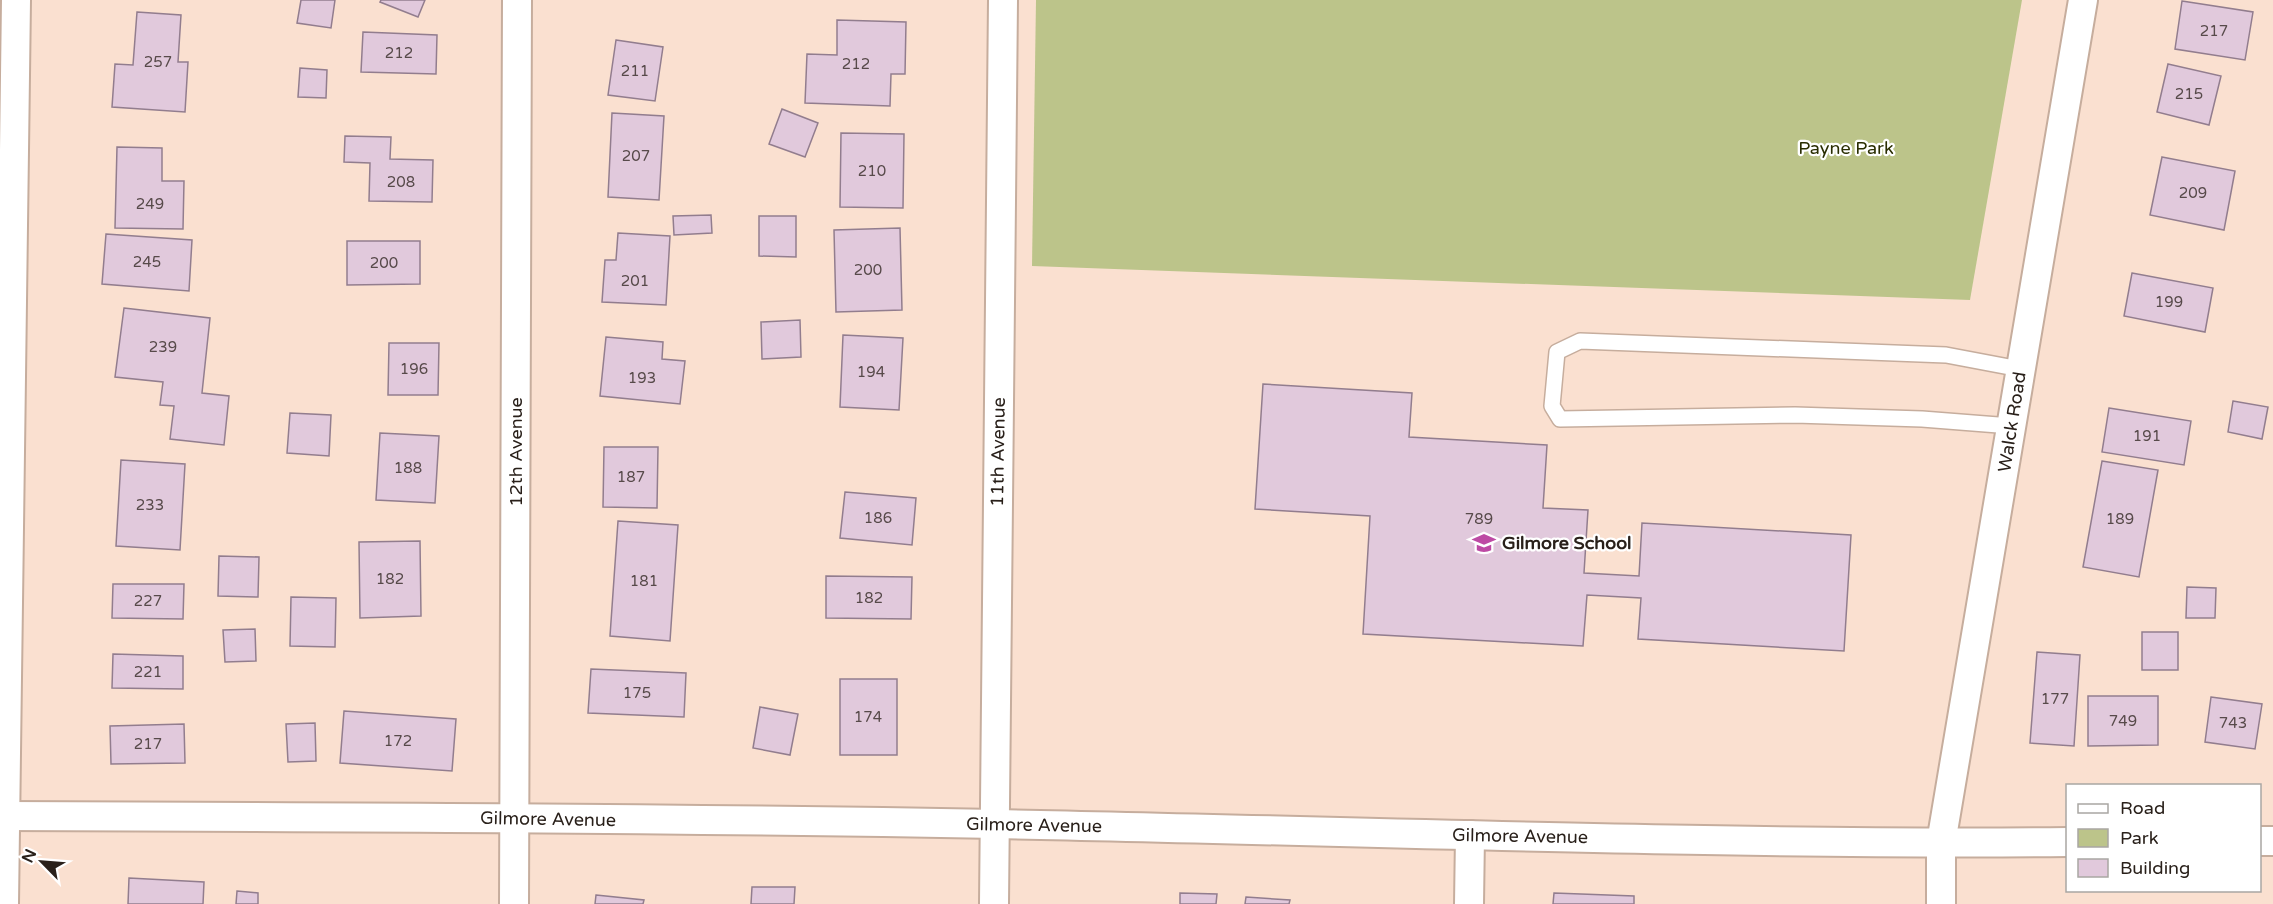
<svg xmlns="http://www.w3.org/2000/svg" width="2273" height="904" font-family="'Varela Round',sans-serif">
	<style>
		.green { fill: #bcc48a }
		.building { fill: #e1c9dc; stroke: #927d8e; stroke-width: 1.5 }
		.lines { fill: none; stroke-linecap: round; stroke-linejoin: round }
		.lane-casing { stroke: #c6ad9d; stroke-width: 18 }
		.street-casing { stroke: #c6ad9d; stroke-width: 32 }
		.lane { stroke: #fff; stroke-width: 15 }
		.street { stroke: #fff; stroke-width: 28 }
		.labels { text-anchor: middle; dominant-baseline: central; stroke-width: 4.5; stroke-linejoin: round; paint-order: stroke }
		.number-label { font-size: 15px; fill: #574a4a }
		.park-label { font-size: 18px; fill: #292d01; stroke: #fff }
		.street-label { font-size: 18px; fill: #29201a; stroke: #fff }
		.poi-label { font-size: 18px; font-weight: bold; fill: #29201a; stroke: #fff; text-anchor: start }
	</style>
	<rect width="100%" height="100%" fill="#fae0d0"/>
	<!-- green -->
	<path class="green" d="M 1036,0 L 2022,0 L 1970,300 L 1032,266 Z"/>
	<!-- building -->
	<g class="building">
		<path d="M 301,0 L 335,0 L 331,28 L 297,23 Z"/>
		<path d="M 381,0 L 425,0 L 418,17 L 380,2 Z"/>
		<path d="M 2182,1 L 2253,12 L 2245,60 L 2175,49 Z"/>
		<path d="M 137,12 L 181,15 L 178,62 L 188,62 L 185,112 L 112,107 L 115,64 L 133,65 Z"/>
		<path d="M 837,20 L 906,22 L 905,74 L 891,74 L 890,106 L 805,103 L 807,54 L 837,55 Z"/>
		<path d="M 363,32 L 437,35 L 436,74 L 361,72 Z"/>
		<path d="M 616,40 L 663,47 L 655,101 L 608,95 Z"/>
		<path d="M 2168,64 L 2221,76 L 2209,125 L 2157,112 Z"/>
		<path d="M 300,68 L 327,70 L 326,98 L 298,97 Z"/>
		<path d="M 782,109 L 818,123 L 805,157 L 769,144 Z"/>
		<path d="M 612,113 L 664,116 L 659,200 L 608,197 Z"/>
		<path d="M 841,133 L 904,134 L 903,208 L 840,207 Z"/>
		<path d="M 345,136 L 391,137 L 390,159 L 433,160 L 432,202 L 369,201 L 370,163 L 344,162 Z"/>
		<path d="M 117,147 L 162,148 L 162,181 L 184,181 L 183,229 L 115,228 Z"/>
		<path d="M 2162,157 L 2235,171 L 2224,230 L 2150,215 Z"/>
		<path d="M 711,215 L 712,233 L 674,235 L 673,216 Z"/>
		<path d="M 759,216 L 796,216 L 796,257 L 759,256 Z"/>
		<path d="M 900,228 L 902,310 L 836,312 L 834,230 Z"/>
		<path d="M 618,233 L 670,236 L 666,305 L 602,302 L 605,260 L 616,260 Z"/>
		<path d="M 106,234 L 192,240 L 189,291 L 102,284 Z"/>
		<path d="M 347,241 L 420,241 L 420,284 L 347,285 Z"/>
		<path d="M 2132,273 L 2213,288 L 2205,332 L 2124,316 Z"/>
		<path d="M 124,308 L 210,318 L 202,393 L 229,396 L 224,445 L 170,439 L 174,406 L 160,405 L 163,382 L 115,377 Z"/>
		<path d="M 800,320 L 801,357 L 762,359 L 761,322 Z"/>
		<path d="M 843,335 L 903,338 L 899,410 L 840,407 Z"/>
		<path d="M 606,337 L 663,342 L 662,359 L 685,361 L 680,404 L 600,396 Z"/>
		<path d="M 389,343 L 439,343 L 438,395 L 388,395 Z"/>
		<path d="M 1263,384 L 1412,393 L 1409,437 L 1547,445 L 1543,508 L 1588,510 L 1584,573 L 1639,576 L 1642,523 L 1851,535 L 1844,651 L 1638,639 L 1641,598 L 1587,595 L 1583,646 L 1363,634 L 1370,516 L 1255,509 Z"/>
		<path d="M 2233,401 L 2268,407 L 2262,439 L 2228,432 Z"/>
		<path d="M 2109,408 L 2191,421 L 2184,465 L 2102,452 Z"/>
		<path d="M 290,413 L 331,415 L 329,456 L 287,453 Z"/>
		<path d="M 380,433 L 439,436 L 435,503 L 376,500 Z"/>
		<path d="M 604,447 L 658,447 L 657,508 L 603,507 Z"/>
		<path d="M 121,460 L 185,464 L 180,550 L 116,546 Z"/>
		<path d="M 2102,461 L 2158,470 L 2139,577 L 2083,567 Z"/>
		<path d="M 845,492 L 916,498 L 912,545 L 840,538 Z"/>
		<path d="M 618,521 L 678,525 L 670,641 L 610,636 Z"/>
		<path d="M 420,541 L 421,616 L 360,618 L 359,542 Z"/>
		<path d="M 219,556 L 259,557 L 258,597 L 218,596 Z"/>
		<path d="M 826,576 L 912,577 L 911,619 L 826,618 Z"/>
		<path d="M 113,584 L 184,584 L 183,619 L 112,618 Z"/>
		<path d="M 2187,587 L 2216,588 L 2215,618 L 2186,618 Z"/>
		<path d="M 291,597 L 336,598 L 335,647 L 290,646 Z"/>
		<path d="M 255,629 L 256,661 L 225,662 L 223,630 Z"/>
		<rect x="2142" y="632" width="36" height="38"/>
		<path d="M 2037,652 L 2080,655 L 2074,746 L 2030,743 Z"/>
		<path d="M 113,654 L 183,656 L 183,689 L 112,688 Z"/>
		<path d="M 591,669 L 686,673 L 684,717 L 588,713 Z"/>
		<rect x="840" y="679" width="57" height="76"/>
		<path d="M 2088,696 L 2158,696 L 2158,745 L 2088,746 Z"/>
		<path d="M 2211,697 L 2262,704 L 2255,749 L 2205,742 Z"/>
		<path d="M 760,707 L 798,714 L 790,755 L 753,748 Z"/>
		<path d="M 344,711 L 456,719 L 452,771 L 340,763 Z"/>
		<path d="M 315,723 L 316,761 L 288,762 L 286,724 Z"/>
		<path d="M 184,724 L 185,763 L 111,764 L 110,726 Z"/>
		<path d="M 129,878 L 204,882 L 203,904 L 128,904 Z"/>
		<path d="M 752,887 L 795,887 L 794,904 L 751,904 Z"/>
		<path d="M 237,891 L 258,893 L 258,904 L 236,904 Z"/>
		<path d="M 1180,893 L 1217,894 L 1216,904 L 1180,904 Z"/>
		<path d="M 1554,893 L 1634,896 L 1634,904 L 1553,904 Z"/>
		<path d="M 596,895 L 644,900 L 643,904 L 595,904 Z"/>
		<path d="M 1246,897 L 1290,900 L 1289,904 L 1245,904 Z"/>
	</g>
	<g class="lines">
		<!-- lane casing -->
		<g class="lane-casing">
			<path id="lane" d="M 2011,426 L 1922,419 L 1795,415 L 1560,419 L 1552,406 L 1557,352 L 1580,341 L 1946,355 L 2020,369"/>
		</g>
		<!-- street casing -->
		<g class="street-casing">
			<g id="street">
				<path d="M 0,816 C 332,817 665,818 997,824 C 1354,831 1711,845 2068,842"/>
				<path d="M 2260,841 L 2273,841"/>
				<path d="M 4,904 L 16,0"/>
				<path d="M 514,904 L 517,0"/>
				<path d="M 994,904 L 1003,0"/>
				<path d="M 1469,904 L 1470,835"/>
				<path d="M 1941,904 L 1941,843 L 2083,0"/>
			</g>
		</g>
		<!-- lane -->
		<use href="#lane" class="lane"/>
		<!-- street -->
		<use href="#street" class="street"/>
	</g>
	<!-- icons -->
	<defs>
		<g id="school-bare" transform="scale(1.8)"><path d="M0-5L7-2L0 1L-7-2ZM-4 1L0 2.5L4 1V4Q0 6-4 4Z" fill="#bd4aa4" stroke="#fff" stroke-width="2.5" paint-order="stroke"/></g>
	</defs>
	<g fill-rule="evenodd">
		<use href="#school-bare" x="1484" y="543"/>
	</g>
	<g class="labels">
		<!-- number labels -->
		<g class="number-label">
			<text x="2214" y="31">217</text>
			<text x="399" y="53">212</text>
			<text x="158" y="62">257</text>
			<text x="856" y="64">212</text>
			<text x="635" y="71">211</text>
			<text x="2189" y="94">215</text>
			<text x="636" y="156">207</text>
			<text x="872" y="171">210</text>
			<text x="401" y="182">208</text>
			<text x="2193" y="193">209</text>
			<text x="150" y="204">249</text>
			<text x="147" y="262">245</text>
			<text x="384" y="263">200</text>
			<text x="868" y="270">200</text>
			<text x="635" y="281">201</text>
			<text x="2169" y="302">199</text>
			<text x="163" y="347">239</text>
			<text x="414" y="369">196</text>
			<text x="871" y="372">194</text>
			<text x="642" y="378">193</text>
			<text x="2147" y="436">191</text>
			<text x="408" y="468">188</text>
			<text x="631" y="477">187</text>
			<text x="150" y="505">233</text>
			<text x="878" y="518">186</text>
			<text x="1479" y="519">789</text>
			<text x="2120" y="519">189</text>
			<text x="390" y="579">182</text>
			<text x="644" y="581">181</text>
			<text x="869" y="598">182</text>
			<text x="148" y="601">227</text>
			<text x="148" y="672">221</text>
			<text x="637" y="693">175</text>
			<text x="2055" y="699">177</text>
			<text x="868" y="717">174</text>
			<text x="2123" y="721">749</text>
			<text x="2233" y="723">743</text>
			<text x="398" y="741">172</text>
			<text x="148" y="744">217</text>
		</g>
		<!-- park labels -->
		<g class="park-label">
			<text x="1846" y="148">Payne Park</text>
		</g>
		<!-- street labels -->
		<g class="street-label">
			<text transform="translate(2012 422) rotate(-81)">Walck Road</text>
			<text transform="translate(516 452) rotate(-90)">12th Avenue</text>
			<text transform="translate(998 452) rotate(-89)">11th Avenue</text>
			<text transform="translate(548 819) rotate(1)">Gilmore Avenue</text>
			<text transform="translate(1034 825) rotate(1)">Gilmore Avenue</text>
			<text transform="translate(1520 836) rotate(1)">Gilmore Avenue</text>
		</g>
		<!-- poi labels -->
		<g class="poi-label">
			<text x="1502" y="543">Gilmore School</text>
		</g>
	</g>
	<!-- legend -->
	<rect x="2066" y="784" width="195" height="108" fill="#ffffff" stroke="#a9a6a3" stroke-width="1.5"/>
	<rect x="2078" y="804" width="30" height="9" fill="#ffffff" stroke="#a9a6a3" stroke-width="1.5"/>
	<text x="2120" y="814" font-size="18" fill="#29201a">Road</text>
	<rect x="2078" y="829" width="30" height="18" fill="#bcc48a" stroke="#a9a6a3" stroke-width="1.5"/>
	<text x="2120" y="844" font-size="18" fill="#29201a">Park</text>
	<rect x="2078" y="859" width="30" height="18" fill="#e1c9dc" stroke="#a9a6a3" stroke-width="1.5"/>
	<text x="2120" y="874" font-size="18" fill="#29201a">Building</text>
	<!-- north arrow -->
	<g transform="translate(42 862) rotate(295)" stroke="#ffffff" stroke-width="4.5" paint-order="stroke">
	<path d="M0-4.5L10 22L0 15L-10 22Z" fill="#29201a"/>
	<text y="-9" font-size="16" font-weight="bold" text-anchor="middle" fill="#29201a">N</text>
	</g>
</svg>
